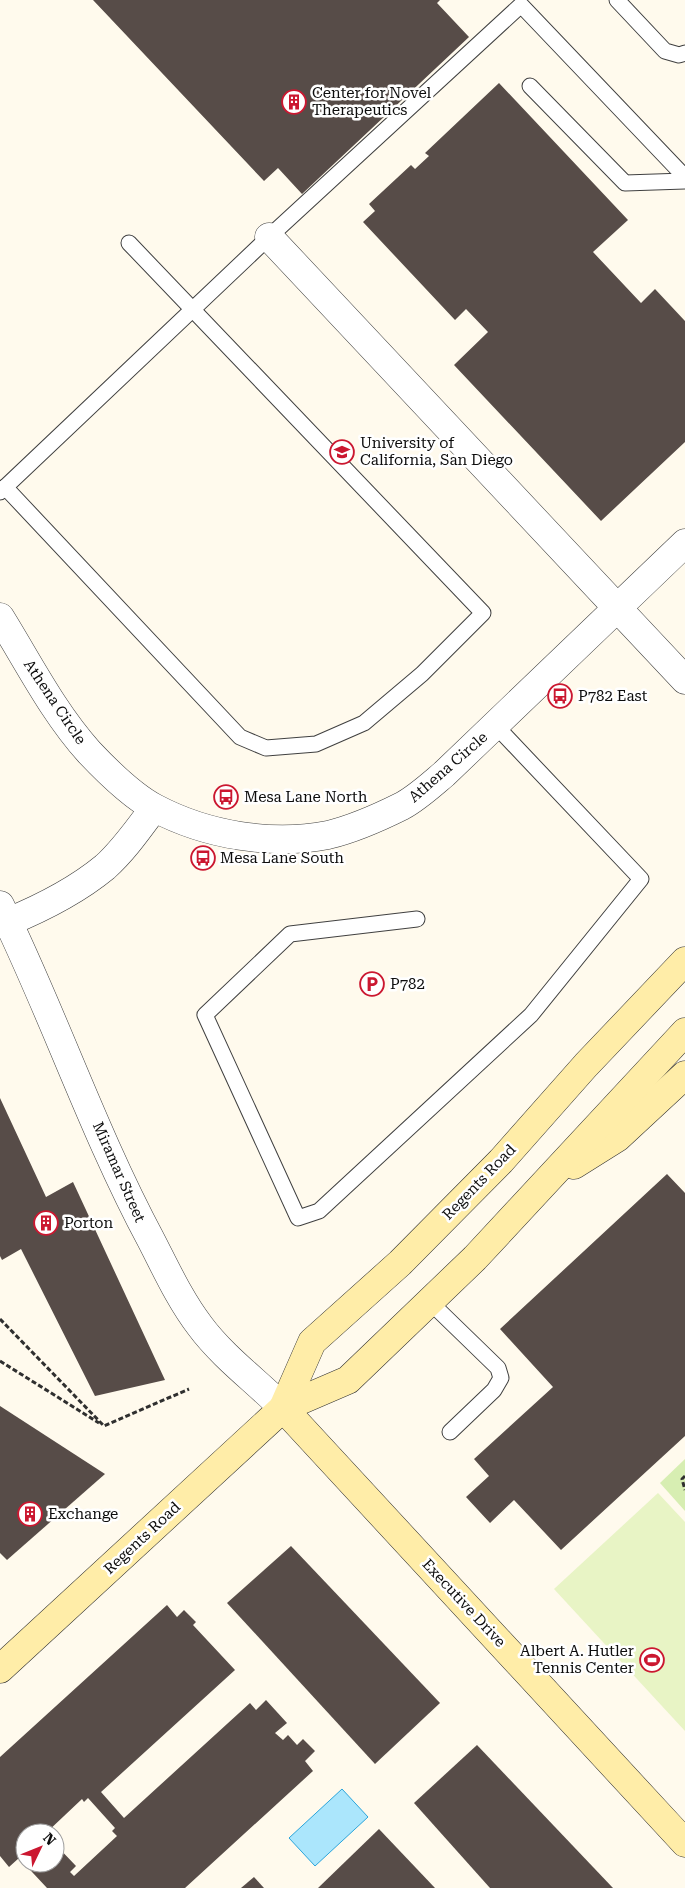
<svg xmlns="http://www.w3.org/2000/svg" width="685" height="1888" font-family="'Roboto Serif',serif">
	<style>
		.green { fill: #d7eeb2 }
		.pitch { fill: #e8f4c5 }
		.water { fill: #abe6fc; stroke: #2ba5db }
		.building { fill: #574c48; fill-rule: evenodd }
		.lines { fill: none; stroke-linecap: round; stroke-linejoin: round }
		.lane-casing { stroke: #404040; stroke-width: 17 }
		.street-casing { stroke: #404040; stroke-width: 29 }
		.secondary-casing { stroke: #2f2f2f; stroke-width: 29 }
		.path { stroke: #2f2f2f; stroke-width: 3; stroke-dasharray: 5 2.5; stroke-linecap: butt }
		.lane { stroke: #fff; stroke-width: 15 }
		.street { stroke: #fff; stroke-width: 28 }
		.secondary { stroke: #ffeda8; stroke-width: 28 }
		.labels { text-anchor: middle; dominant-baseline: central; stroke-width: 5; stroke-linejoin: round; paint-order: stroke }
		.poi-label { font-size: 15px; fill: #0d0d0d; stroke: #fff; text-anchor: start }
		.street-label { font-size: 15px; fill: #0d0d0d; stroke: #fff }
	</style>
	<rect width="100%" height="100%" fill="#fffaed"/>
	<!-- green -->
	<path class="green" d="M 685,1459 L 685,1511 L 660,1483 Z"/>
	<!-- pitch -->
	<path class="pitch" d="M 658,1493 L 685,1522 L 685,1731 L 554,1589 Z"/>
	<!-- water -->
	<path class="water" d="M 342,1789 L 368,1817 L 315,1866 L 289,1838 Z"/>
	<!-- building -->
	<g class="building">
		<path d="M 93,0 L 440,0 L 437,3 L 469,37 L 302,194 L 278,168 L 264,181 Z"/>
		<path d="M 499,83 L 628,220 L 593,252 L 641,303 L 655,289 L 685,321 L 685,442 L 601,521 L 454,365 L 488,332 L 466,309 L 455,320 L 363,222 L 375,211 L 369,204 L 411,165 L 415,169 L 429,156 L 425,153 Z"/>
		<path d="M 0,1098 L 46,1197 L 73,1182 L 165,1380 L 95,1396 L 21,1249 L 2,1260 L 0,1256 Z"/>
		<path d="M 667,1174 L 685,1193 L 685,1436 L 561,1550 L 514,1500 L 490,1523 L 466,1497 L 489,1476 L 474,1459 L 553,1387 L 500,1329 Z"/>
		<path d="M 0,1406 L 105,1474 L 7,1560 L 0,1553 Z"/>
		<path d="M 291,1546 L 440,1703 L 375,1764 L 227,1603 Z"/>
		<path d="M 167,1605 L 177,1617 L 184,1610 L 196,1622 L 193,1625 L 235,1670 L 101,1792 L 124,1818 L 250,1703 L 256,1710 L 266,1700 L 287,1723 L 275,1733 L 283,1740 L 288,1735 L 297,1745 L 303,1739 L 315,1751 L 305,1761 L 313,1771 L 185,1888 L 47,1888 L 19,1858 L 9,1867 L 0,1856 L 0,1757 ZM 88,1798 L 115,1828 L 112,1831 L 117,1836 L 74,1876 L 70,1872 L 76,1866 L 55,1844 L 55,1863 L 25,1863 L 25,1833 L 46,1833 L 82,1799 L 84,1802 Z"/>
		<path d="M 477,1745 L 613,1888 L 490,1888 L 414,1803 Z"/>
		<path d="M 379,1829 L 435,1888 L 318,1888 Z"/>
		<path d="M 254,1877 L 264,1888 L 241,1888 Z"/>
	</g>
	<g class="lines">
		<!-- lane casing -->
		<g class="lane-casing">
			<g id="lane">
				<path d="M 617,0 L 665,51 L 679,55 L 685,53"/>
				<path d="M 530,86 L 625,183 L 685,181"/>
				<path d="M 5,487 L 240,737 L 266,748 L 316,744 L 364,723 L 422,674 L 483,613 L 129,243"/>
				<path d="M 0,492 L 269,237 L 521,5 L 685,177"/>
				<path d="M 417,919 L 290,934 L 205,1015 L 298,1218 L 319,1211 L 531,1015 L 641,879 L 495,725"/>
				<path d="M 430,1302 L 498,1368 L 501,1378 L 494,1390 L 450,1432"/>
			</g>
		</g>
		<!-- street casing -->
		<g class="street-casing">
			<g id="street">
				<path d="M 269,237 L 685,680"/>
				<path d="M 0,617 C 28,662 53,712 89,752 C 106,770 134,797 155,808 C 206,835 271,846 328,835 C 353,829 378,818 402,806 C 417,798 431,785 444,774 L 685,543"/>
				<path d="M 0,905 C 54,1015 93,1132 151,1240 C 166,1269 180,1300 200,1326 C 223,1357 256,1381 283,1408"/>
				<path d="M 8,922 C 42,908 76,891 105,867 C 124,850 139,828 154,808"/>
			</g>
		</g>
		<!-- secondary casing -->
		<g class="secondary-casing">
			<g id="secondary">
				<path d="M 574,1165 L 617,1138 L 685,1075"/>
				<path d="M 283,1408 L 312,1342 L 400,1263 L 501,1161 L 586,1065 L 685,961"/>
				<path d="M 283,1408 L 685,1843"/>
				<path d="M 0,1669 L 283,1408 L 348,1380 L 475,1258 L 685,1032"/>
			</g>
		</g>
		<!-- path -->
		<g class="path">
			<path d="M 0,1319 L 104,1426 L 189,1389"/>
			<path d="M 0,1361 L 99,1423"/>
			<path d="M 685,1476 L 682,1479 L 685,1490"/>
		</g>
		<!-- lane -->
		<use href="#lane" class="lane"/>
		<!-- street -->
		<use href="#street" class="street"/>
		<!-- secondary -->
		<use href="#secondary" class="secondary"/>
	</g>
	<!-- icons -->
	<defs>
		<g id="building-ring" transform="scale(1.25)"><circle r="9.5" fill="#fff" stroke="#cb1730" stroke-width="1.5"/><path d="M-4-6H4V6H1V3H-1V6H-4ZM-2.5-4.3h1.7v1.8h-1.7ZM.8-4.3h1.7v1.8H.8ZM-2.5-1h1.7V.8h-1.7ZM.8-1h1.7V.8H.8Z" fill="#cb1730"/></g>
		<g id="university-ring" transform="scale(1.25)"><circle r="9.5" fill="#fff" stroke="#cb1730" stroke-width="1.5"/><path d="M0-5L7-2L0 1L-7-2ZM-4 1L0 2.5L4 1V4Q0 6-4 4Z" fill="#cb1730"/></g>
		<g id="bus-ring" transform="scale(1.25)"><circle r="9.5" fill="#fff" stroke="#cb1730" stroke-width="1.5"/><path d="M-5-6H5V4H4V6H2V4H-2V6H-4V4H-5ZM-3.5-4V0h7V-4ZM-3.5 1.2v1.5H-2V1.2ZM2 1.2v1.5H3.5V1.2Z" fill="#cb1730"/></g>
		<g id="parking-ring" transform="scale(1.25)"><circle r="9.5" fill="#fff" stroke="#cb1730" stroke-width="1.5"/><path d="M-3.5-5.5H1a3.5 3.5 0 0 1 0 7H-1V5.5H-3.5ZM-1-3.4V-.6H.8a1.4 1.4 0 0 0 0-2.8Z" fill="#cb1730"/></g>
		<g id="stadium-ring" transform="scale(1.25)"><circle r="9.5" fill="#fff" stroke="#cb1730" stroke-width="1.5"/><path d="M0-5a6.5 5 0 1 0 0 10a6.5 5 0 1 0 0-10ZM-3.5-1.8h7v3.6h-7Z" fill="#cb1730"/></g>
	</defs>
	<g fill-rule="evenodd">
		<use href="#building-ring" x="294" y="102"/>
		<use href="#university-ring" x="342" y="452"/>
		<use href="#bus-ring" x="560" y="696"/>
		<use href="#bus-ring" x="226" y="797"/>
		<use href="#bus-ring" x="203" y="858"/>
		<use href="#parking-ring" x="372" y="984"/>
		<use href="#building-ring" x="46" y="1223"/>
		<use href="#building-ring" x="30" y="1514"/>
		<use href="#stadium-ring" x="652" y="1660"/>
	</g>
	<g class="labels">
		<!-- poi labels -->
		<g class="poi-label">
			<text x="312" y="93">Center for Novel<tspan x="312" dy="17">Therapeutics</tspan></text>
			<text x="360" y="443">University of<tspan x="360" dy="17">California, San Diego</tspan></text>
			<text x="578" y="696">P782 East</text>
			<text x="244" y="797">Mesa Lane North</text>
			<text x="220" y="858">Mesa Lane South</text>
			<text x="390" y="984">P782</text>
			<text x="64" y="1223">Porton</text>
			<text x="48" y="1514">Exchange</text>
			<text x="634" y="1651" text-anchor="end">Albert A. Hutler<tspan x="634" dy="17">Tennis Center</tspan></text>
		</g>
		<!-- street labels -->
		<g class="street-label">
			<text transform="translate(55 702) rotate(56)">Athena Circle</text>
			<text transform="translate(448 767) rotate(-41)">Athena Circle</text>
			<text transform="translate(119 1172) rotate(66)">Miramar Street</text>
			<text transform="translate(479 1182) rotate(-46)">Regents Road</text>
			<text transform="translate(142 1538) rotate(-43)">Regents Road</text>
			<text transform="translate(464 1603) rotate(47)">Executive Drive</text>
		</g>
	</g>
	<!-- north arrow -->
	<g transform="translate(40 1848) rotate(47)"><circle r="24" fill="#ffffff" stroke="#9e9e9e"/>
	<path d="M0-4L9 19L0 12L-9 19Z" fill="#cb1730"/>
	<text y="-8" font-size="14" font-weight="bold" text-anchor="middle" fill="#0d0d0d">N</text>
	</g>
</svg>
